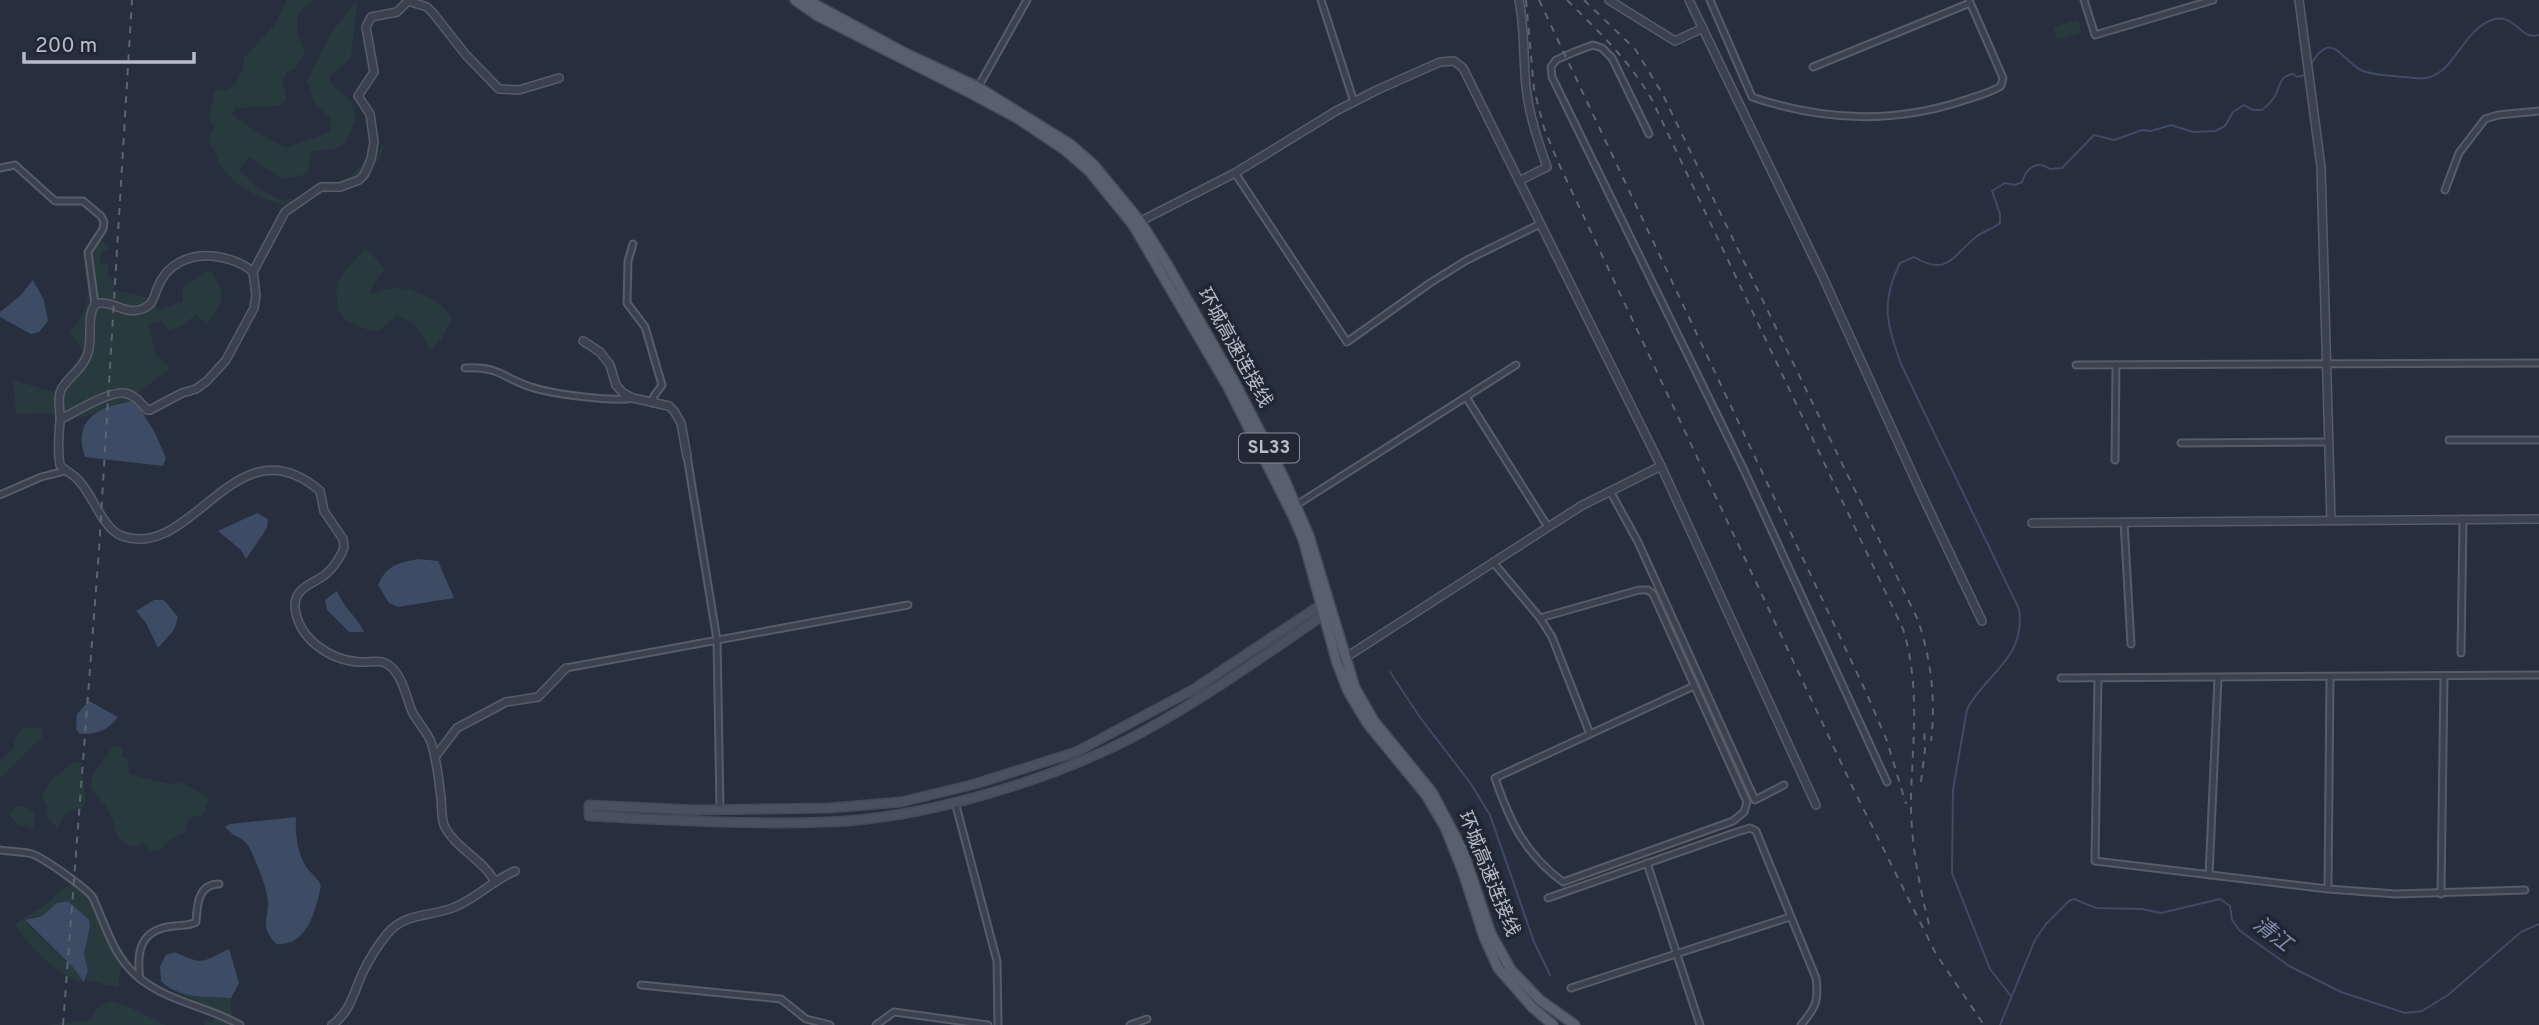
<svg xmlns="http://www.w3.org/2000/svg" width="2539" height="1025" font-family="Overpass,'Noto Sans SC',sans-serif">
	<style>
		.green { fill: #293a3e }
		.water { fill: #3e4b65 }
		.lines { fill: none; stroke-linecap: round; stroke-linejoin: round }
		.stream { stroke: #3e4b65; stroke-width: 2 }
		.minor-casing { stroke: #565c68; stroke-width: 9 }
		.tertiary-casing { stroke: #565c68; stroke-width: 10 }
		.secondary-casing { stroke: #444a57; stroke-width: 11 }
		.primary-casing { stroke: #444a57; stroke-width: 12 }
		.minor { stroke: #3b414e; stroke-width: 5 }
		.tertiary { stroke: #3b414e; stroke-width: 7 }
		.secondary { stroke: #495060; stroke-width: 8 }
		.primary { stroke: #59606d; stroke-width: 9 }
		.rail { stroke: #5d6474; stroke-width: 2; stroke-dasharray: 7 7; stroke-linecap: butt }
		.labels { text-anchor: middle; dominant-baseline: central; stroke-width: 7; stroke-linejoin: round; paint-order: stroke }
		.shield { fill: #202633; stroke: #8a8f9b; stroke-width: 2 }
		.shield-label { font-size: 18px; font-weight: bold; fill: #b7bcc8 }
		.street-label { font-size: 19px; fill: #b7bcc8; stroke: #202633 }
		.water-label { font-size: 21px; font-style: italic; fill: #8190ad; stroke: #202633 }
	</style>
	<rect width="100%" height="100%" fill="#272e3d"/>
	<!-- green -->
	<g class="green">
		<path d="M 287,0 L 314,0 C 288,17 297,29 305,54 L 295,68 L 287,72 L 283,80 L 286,100 L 280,106 L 236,108 L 232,114 C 243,123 277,146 289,148 C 303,139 317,139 331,130 L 330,118 L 314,102 L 307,80 C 323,50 332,26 357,2 L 351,58 L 330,76 L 332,85 L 352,102 L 356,117 L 346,143 L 338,148 L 310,152 L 308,174 L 284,179 L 249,157 L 239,170 L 257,187 L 280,200 L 301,198 L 319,185 L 334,183 L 349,177 L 386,143 L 370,177 L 344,190 L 315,196 L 294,209 C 268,200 238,191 222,167 C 216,159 217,152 209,143 L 214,126 L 209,119 L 214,93 L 217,89 L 227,91 L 237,82 L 243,69 L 244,58 L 273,27 Z"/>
		<path d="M 2078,20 L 2082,33 L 2057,40 L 2053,27 Z"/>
		<path d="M 89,241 L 103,242 L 110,249 L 101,251 L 100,263 L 108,265 L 108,277 L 115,281 L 114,290 L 149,298 L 159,309 L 183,302 L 182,288 L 209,270 C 229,294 223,301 207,324 L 196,315 L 179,327 L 168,330 L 162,321 L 148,324 L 157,357 L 171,368 L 139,392 L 135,401 L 117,403 L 84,417 L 68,420 L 48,413 L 16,414 L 13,380 L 54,392 L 83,352 L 70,332 C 108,290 71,274 89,241 Z"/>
		<path d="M 366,248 L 385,269 L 373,284 L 371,294 C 378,292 386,289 393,288 C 416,287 439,300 452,317 L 443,336 L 430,352 C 422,333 416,320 396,316 L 380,330 L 370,331 L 346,320 L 338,309 L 336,292 L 341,275 Z"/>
		<path d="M 34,727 L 42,729 L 43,736 L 0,778 L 0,760 L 13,749 L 16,736 L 23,728 Z"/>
		<path d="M 113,747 L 122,747 L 122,756 L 128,759 L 129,774 L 173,785 L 180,782 L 209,798 L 203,815 L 189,818 L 185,833 L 169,840 L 159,851 L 151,851 L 142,843 L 135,847 C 110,840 119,830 109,812 C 105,803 97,796 91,788 L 93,775 Z"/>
		<path d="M 74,762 L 81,763 L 86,801 L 82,807 L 65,814 L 57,828 L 46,815 L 48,808 L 42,797 L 51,780 Z"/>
		<path d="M 17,806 L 24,806 L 35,814 L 33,829 L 17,824 L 8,814 Z"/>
		<path d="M 73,884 C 91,894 93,912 102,930 C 108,941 116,952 122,964 L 119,976 L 119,988 L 86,980 L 88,971 L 84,954 L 90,926 L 57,903 L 42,916 L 30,917 L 27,924 L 72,966 L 84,982 C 60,979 27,944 15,924 L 48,903 L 62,889 Z"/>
		<path d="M 171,990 L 199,997 L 231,998 L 231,1025 L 204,1025 L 206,1022 L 214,1021 L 218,1011 Z"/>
		<path d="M 110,1001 L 130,1007 L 166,1025 L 46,1025 L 90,1020 L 97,1009 Z"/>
	</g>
	<!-- water -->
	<g class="water">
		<path d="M 33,280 L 44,300 L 48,321 L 39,332 L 31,334 L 0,317 L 0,312 L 21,295 Z"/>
		<path d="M 135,401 L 154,431 L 166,458 L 163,466 L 85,457 C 71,417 103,405 135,401 Z"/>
		<path d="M 257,513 L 268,519 L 267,528 L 246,559 L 241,550 L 218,531 Z"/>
		<path d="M 418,559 L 438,561 L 454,598 L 398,607 L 389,603 L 378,585 C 387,565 397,563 418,559 Z"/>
		<path d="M 337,591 C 343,607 357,617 364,632 L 349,632 L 327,610 L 325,600 Z"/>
		<path d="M 154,600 L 164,600 L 178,617 L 174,630 L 158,648 L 146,623 L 136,611 Z"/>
		<path d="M 89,701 L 118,717 C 108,730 97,735 80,734 L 76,729 L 77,714 Z"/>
		<path d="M 296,817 C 295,832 297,850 304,863 C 308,872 318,877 321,886 C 315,912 308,946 276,944 C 260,926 268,922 268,902 C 267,887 258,867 252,853 C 244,834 236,840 225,827 L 230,824 Z"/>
		<path d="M 68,901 L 89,920 L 90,926 L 84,954 L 88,971 L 84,982 L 72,966 L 25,920 L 42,916 L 57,903 Z"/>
		<path d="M 229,949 L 239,983 L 231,998 C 207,997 179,999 161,981 L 160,966 L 166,955 L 175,952 C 204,966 201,962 229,949 Z"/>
	</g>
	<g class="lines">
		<!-- stream -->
		<g class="stream">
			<path d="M 2311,64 C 2333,28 2341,61 2361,70 C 2372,76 2400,76 2414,78 C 2454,84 2458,32 2492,20 C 2516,12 2519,41 2539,35"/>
			<path d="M 1390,672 L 1419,716 L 1471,784 L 1490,815 L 1534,942 L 1550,975"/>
			<path d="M 2011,996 L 1990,969 L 1952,873 L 1953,790 L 1967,709 C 1987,672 2026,659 2019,609 L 1901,364 C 1887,324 1880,303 1900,263 L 1914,257 C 1948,277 1952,256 1976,237 C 1983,231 1993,229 2000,223 L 2000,214 L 1992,191 L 2005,183 L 2015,185 L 2022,182 C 2026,169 2036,159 2050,169 L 2062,168 L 2094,135 L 2114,140 L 2142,130 L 2151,131 L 2171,125 L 2193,132 L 2215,131 L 2225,126 L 2233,112 L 2244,105 L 2253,110 L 2262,110 C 2267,106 2272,101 2275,96 C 2281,85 2279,76 2293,74 L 2297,77 L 2305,75"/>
			<path d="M 2000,1025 L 2035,940 L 2046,924 L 2069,901 L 2074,899 L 2096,908 L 2142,909 L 2161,913 L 2220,899 L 2230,906 L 2232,920 L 2239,930 L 2289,966 L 2341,992 L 2405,1013 L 2422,1011 L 2448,995 L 2521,932 L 2539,924"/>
		</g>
		<!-- minor casing -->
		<g class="minor-casing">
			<g id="minor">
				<path d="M 1321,0 L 1354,102"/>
				<path d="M 1710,0 L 1752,97 C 1822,121 1894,124 1965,100 C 1977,96 1990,93 2001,86 L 2003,78 L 1969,0"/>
				<path d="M 2084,0 L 2095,35 L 2213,0"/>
				<path d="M 1813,67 L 1970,3"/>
				<path d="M 977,89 L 1027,0"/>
				<path d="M 1649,134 L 1612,58 L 1602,48 L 1593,45 L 1574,52 L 1556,60 L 1551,67 L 1552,77 L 1744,470 L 1887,782"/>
				<path d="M 0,168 L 15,165 L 55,201 L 83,201 L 101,216 L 104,222 L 103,229 L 88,252 L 95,304"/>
				<path d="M 1235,173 L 1347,342 L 1430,283 L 1467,260 L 1540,224"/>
				<path d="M 2445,190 L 2459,153 L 2485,119 L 2498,115 L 2539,111"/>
				<path d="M 633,244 L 628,261 L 627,303 L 645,327 L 662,385 L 654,396 L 653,403"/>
				<path d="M 2076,365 L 2539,363"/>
				<path d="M 465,368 C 499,366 503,378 531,387 C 551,394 613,402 633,398"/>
				<path d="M 1466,397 L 1548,527"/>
				<path d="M 2449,440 L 2539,440"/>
				<path d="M 2181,443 L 2329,442"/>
				<path d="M 687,456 L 717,640 L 720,809"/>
				<path d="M 2115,460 L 2116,365"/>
				<path d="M 1610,491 L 1638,542 L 1755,800 L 1784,785"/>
				<path d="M 0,495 L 41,477 L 65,471"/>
				<path d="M 1295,506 L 1516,365"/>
				<path d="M 2124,522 L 2131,644"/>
				<path d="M 1493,562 L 1540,618 L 1639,590 L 1648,590 L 1653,594 L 1747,802 L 1744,812 L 1733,821 L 1563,882 C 1525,854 1510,822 1495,778 L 1694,686"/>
				<path d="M 1540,618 L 1552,637 L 1590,734"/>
				<path d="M 2461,653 L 2463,519"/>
				<path d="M 566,668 L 908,605"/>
				<path d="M 2061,678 L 2539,675"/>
				<path d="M 2098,678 L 2095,861 L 2328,889 L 2396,894 L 2525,890"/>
				<path d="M 955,802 L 997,961 L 998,1025"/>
				<path d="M 0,850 C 10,852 22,851 32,854 C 42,857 88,889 93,898 C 106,926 113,956 138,977 C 168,1002 207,1006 240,1025"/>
				<path d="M 1647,863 L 1700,1025"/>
				<path d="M 2209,875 L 2218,678"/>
				<path d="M 2328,889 L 2330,678"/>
				<path d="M 2441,894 L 2444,677"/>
				<path d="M 1548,898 L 1734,833 L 1750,828 L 1756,831 L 1816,978 C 1819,1001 1816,1007 1801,1025"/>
				<path d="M 140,979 C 136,950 141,929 174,926 C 183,925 189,926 196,922 C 197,905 198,884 219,884"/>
				<path d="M 641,985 L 781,999 L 806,1019 L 830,1025"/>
				<path d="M 1571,988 L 1790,917"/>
				<path d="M 876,1025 L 894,1012 L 988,1025"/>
				<path d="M 1130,1025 L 1147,1019"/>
			</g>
		</g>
		<!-- tertiary casing -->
		<g class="tertiary-casing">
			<g id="tertiary">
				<path d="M 1609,0 L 1675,41 L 1703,28"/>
				<path d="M 1689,0 L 1821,273 L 1923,497 L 1982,621"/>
				<path d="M 2299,0 L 2321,167 L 2331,520"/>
				<path d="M 1519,181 L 1547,167 C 1538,141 1529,115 1526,87 C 1523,58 1525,29 1519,0"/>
				<path d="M 1137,223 L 1235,173 L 1336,111 L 1377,90 L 1440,62 L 1454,61 L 1463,68 L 1661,466 L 1816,805"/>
				<path d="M 253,272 L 285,212 L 321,187 L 340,187 L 359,180 L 364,175 L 371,159 L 374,142 L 370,114 L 358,96 L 374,72 L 366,27 L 371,17 L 397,12 L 408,1 L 427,7 L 433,13 L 466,55 L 499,89 L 519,90 L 559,78"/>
				<path d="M 583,341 L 600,352 L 610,365 L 616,385 L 623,393 L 633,398 L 669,406 L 674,411 L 681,423 L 687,456"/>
				<path d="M 61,419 C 75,412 109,391 124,393 C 134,394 141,403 147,410 L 150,410 L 182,393 L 196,389 L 207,381 L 226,360 L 254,308 L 256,295 L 253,272 C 242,262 228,258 213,256 C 189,254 166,264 157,289 C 153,299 153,305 142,309 C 125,316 113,299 95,304 C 86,320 93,336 88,353 C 83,369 70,375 62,388 C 56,399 61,410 60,421 C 59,437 57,449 60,465 C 66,472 74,474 80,482 C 94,497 102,528 122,536 C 193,562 236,418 320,491 L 324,511 L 343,539 L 344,548 C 340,558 334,567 326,574 C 314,584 294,587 295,607 C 298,639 330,660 359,662 C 370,663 381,658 390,666 C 402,676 406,695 411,709 C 416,722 428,731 432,745 C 437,762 439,781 441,798 C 442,806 441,817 444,825 C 454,847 482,859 494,880"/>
				<path d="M 2032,523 L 2539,519"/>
				<path d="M 1337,663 L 1581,506 L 1661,466"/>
				<path d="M 435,757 L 457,728 L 506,702 L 538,697 L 566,668"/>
				<path d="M 332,1025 C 351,1012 354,990 364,970 C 370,958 378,945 387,934 C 405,912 431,917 455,907 C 477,898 493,880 515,871"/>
			</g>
		</g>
		<!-- secondary casing -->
		<g class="secondary-casing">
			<path id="secondary" d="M 1325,602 L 1194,689 L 1076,752 L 975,784 L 901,802 L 829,808 L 695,810 L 589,805 L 589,816 C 668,820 748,825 827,822 C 925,819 1060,778 1146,730 C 1209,695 1268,653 1328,612"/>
		</g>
		<!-- primary casing -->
		<g class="primary-casing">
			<g id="primary">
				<path d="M 795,0 L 818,16 L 974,95 L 1017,118 L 1065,150 L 1089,171 L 1133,225 L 1228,387 L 1293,516 L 1303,539 L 1337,663 L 1348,691 L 1367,723 L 1426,795 L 1445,827 L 1463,872 L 1484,937 L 1498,968 L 1532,1007 L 1553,1025"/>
				<path d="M 807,0 L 905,53 L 978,87 L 1070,144 L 1094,165 L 1140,221 L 1167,264 L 1235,383 L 1283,476 L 1309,536 L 1355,688 L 1374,721 L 1432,792 L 1463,851 L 1491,934 L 1511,970 L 1540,1000 L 1575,1025"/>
			</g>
		</g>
		<!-- minor -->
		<use href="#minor" class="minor"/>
		<!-- tertiary -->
		<use href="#tertiary" class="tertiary"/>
		<!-- secondary -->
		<use href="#secondary" class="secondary"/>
		<!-- primary -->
		<use href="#primary" class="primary"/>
		<!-- rail -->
		<g class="rail">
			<path d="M 1526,0 L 1534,89 L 1544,128 L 1558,162 L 1853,788 L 1936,954 L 1984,1025"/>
			<path d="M 1539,0 L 1866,692 L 1887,741 L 1906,804"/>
			<path d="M 1567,0 C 1598,31 1630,61 1652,100 L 1903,629 C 1920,684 1913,738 1911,795 C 1910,839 1919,886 1930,928"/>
			<path d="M 1584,0 L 1635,49 L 1662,93 L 1918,620 C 1931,660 1936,698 1931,741"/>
			<path d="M 1921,782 L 1925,750 L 1924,727"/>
			<path d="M 63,1025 L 99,550 L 132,0"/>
		</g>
	</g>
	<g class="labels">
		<!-- shield labels -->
		<rect class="shield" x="1239" y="433.5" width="60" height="29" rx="5"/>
		<g class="shield-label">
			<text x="1269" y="448">SL33</text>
		</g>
		<!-- street labels -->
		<g class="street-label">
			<text transform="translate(1234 348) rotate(61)">环城高速连接线</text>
			<text transform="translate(1488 874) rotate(68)">环城高速连接线</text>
		</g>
		<!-- water labels -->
		<g class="water-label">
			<text transform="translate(2272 935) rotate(38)">清江</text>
		</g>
	</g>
	<!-- scale -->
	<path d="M24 52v10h170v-10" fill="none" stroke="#b7bcc8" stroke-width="3.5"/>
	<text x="35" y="52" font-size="21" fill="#b7bcc8" stroke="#202633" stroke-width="5" paint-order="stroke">200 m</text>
</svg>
